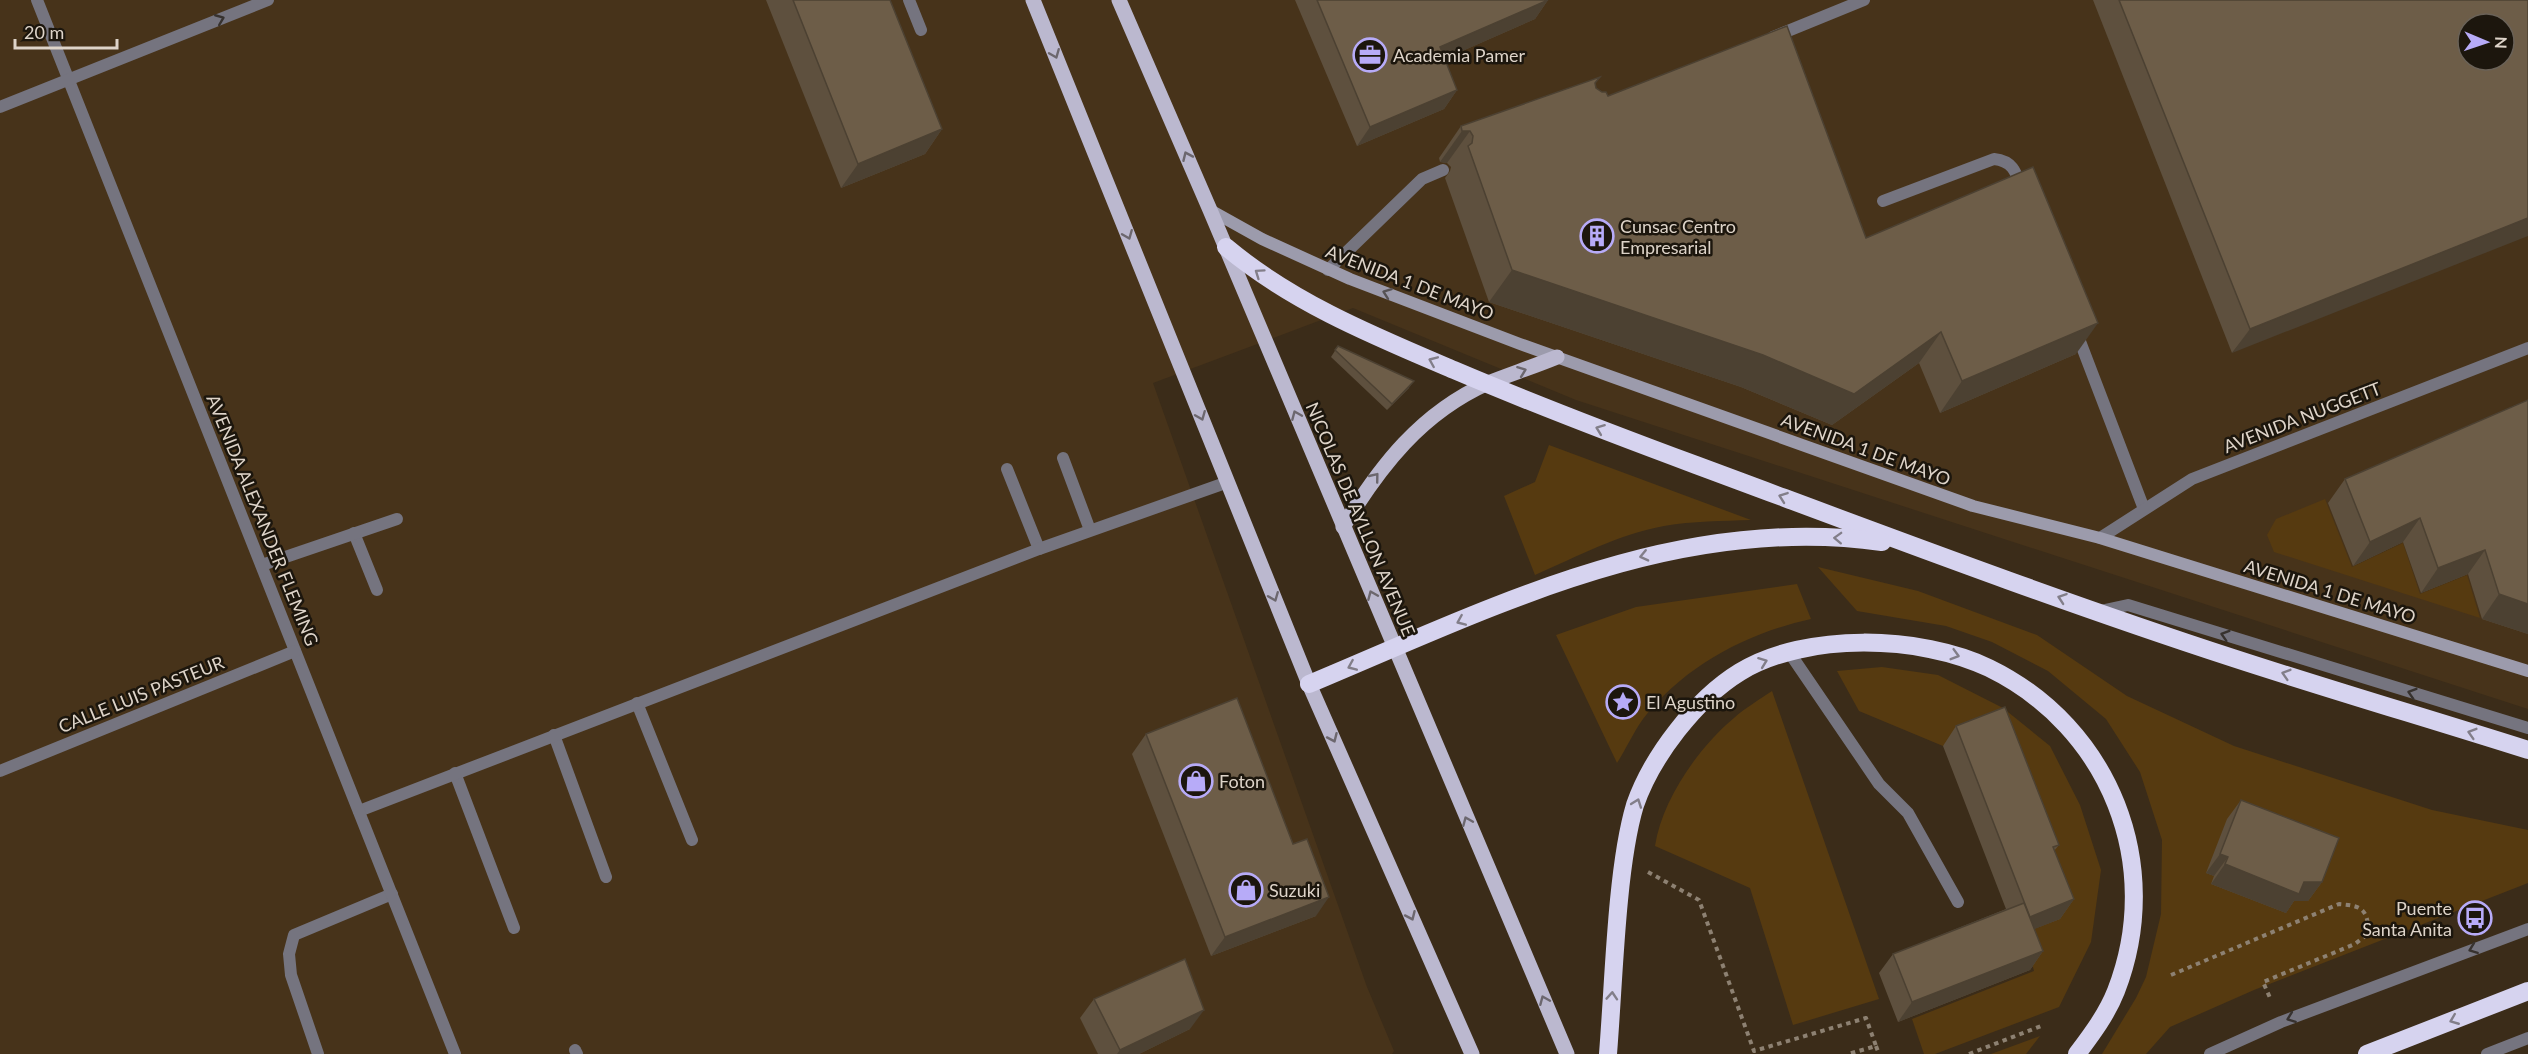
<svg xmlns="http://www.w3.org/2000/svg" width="2528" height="1054" font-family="Lato,sans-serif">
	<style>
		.built { fill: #47331a; fill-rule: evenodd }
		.green { fill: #563a10 }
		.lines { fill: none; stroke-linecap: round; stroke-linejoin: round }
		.path { stroke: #8d8172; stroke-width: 4; stroke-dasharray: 4.5 4.5; stroke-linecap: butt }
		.lane { stroke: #75747f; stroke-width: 12 }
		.street { stroke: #75747f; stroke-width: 12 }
		.secondary { stroke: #9c9bac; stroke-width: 12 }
		.primary { stroke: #bbb8cf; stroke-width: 15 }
		.highway { stroke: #d6d3ef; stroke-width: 18 }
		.wall { fill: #5e503e }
		.shaded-wall { fill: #4c4132 }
		.building { fill: #6d5d48; stroke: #4c4132; stroke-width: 1.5; fill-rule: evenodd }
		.oneway { stroke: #37322f }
		.oneway2 { stroke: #6c676e }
		.oneway3 { stroke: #827e89 }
		.oneway4 { stroke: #565255 }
		.labels { text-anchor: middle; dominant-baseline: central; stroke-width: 5; stroke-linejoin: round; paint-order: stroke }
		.poi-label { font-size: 18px; fill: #ded4c9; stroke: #1c160d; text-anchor: start }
		.street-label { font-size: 18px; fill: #ded4c9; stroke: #1c160d }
	</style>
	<rect width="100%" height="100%" fill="#3b2c19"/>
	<!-- built -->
	<path class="built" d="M 0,0 L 2528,0 L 2528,709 L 1576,400 L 1353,308 L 1153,383 L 1367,987 L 1394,1051 L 1392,1054 L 0,1054 ZM 2468,24 L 2504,24 L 2504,60 L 2468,60 Z"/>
	<!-- green -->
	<g class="green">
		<path d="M 1549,445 L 1751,520 C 1722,521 1693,521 1664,526 C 1619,534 1576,557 1535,575 L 1504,496 L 1535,482 Z"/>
		<path d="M 2325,499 L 2352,567 L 2403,543 L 2420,594 L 2467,575 L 2480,618 L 2274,552 L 2267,535 L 2276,519 Z"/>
		<path d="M 1818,567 L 1918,591 L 2037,635 L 2127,696 L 2234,746 L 2432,810 L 2528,830 L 2528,883 L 2254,990 L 2170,1027 L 2146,1054 L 2102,1054 L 2136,998 L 2146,977 L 2161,914 L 2162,840 L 2140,772 L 2106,719 L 2048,671 L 1992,642 L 1946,626 L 1857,611 Z"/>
		<path d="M 1797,584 L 1811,619 C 1747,633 1684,666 1643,719 C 1633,733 1626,749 1617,763 L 1556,635 L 1636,607 Z"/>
		<path d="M 1882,667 L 1938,675 L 2003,708 L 2050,746 L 2080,805 L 2101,870 L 2091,942 L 2059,1007 L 1935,1054 L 1924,1054 L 1912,1019 L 2034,971 L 2024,933 L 2060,918 L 1991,727 L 1943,746 L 1859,711 L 1837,671 Z"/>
		<path d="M 1772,691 L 1879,999 L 1793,1025 L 1750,888 L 1655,846 C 1662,800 1698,748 1734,718 C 1745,708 1759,700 1772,691 Z"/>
		<path d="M 2040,1036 L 2026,1054 L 1991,1054 Z"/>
	</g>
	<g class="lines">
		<!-- path -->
		<g class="path">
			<path d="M 1648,872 L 1699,900 L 1754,1051 L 1866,1018 L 1876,1046 L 1848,1054"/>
			<path d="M 2171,975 L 2339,904 C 2363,906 2367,909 2369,933 L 2355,944 L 2263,982 L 2271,1000"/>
			<path d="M 1876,1046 L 1879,1054"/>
			<path d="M 1969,1054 L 2041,1026"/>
		</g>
		<!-- lane -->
		<g class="lane">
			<path d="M 909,0 L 921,30"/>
			<path d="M 1773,37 L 1864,0"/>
			<path d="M 1883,201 L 1994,159 C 2013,161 2016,172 2022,189"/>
			<path d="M 1328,270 L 1422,179 L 1443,170"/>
			<path d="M 2076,331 L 2144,509"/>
			<path d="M 1063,458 L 1090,530"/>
			<path d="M 1007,469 L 1039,549"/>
			<path d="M 354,533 L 377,590"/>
			<path d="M 262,565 L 397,519"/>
			<path d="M 2100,611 L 2128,605 L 2528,728"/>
			<path d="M 1789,652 L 1879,784 L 1908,813 L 1958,902"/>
			<path d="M 637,703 L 692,840"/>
			<path d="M 554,735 L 606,877"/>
			<path d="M 455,773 L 514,928"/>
			<path d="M 359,811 L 1039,549 L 1228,482"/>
			<path d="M 575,1050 L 577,1054"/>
			<path d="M 318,1054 L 291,975 L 289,954 L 294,935 L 392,894"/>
			<path d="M 2210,1054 L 2281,1022 L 2528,929"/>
			<path d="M 2487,1054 L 2528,1038"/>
		</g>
		<!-- street -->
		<g class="street">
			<path d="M 37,0 L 455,1054"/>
			<path d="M 0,107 L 268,0"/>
			<path d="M 2100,538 L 2192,479 L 2528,348"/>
			<path d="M 0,771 L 295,651"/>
		</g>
		<!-- secondary -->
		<path class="secondary" d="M 1210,210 L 1262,239 L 1350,279 L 1520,344 L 1973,506 L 2100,538 L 2528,671"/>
		<!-- primary -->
		<g class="primary">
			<path d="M 1033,0 L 1309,684 L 1472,1054"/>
			<path d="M 1119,0 L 1210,210 L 1567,1054"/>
			<path d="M 1343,527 C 1380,466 1421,413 1488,383 C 1511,374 1535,366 1557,357"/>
		</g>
		<!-- highway -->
		<g class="highway">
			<path d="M 1226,247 C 1293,303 1374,336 1454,370 C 1534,404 1615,435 1696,465 C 1874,531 2052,599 2233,658 C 2331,690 2430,719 2528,750"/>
			<path d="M 1309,684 C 1493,607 1677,513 1882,542"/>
			<path d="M 1608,1054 C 1612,1003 1614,951 1619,900 C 1622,869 1626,835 1635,805 C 1652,756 1696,699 1740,672 C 1806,632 1920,635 1989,668 C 2110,727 2165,865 2116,991 C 2107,1014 2092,1034 2077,1054"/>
			<path d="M 2367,1054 L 2528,991"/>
		</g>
	</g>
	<!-- wall -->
	<g class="wall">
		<path d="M 766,0 L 890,0 L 942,129 L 925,154 L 841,188 Z"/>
		<path d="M 1295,0 L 1548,0 L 1535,19 L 1444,59 L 1457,90 L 1444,109 L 1357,146 Z"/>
		<path d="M 2093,0 L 2528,0 L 2232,353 Z"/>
		<path d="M 1595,83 L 1596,88 L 1608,96 L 2076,354 L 1940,413 L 1919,363 L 1832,425 L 1741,387 L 1489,302 L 1445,178 L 1450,171 L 1451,167 L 1447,163 L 1440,162 L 1439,158 L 1461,126 Z"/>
		<path d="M 1338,346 L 1409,388 L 1387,410 L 1331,357 Z"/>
		<path d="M 2528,400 L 2528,634 L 2482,619 L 2468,574 L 2421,593 L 2403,542 L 2353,566 L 2328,503 L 2345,479 Z"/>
		<path d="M 1956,726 L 2059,845 L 2054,851 L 2074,899 L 2060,919 L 2034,929 L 2043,951 L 2030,970 L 1898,1022 L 1879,973 L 1893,954 L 2006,909 L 1943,746 Z"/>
		<path d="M 1146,734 L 1316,916 L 1211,956 L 1132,754 Z"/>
		<path d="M 2241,800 L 2322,882 L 2308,901 L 2294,901 L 2286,913 L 2211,884 L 2214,876 L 2206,873 L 2227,819 Z"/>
		<path d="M 1094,999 L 1190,1029 L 1139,1054 L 1098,1054 L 1080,1018 Z"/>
	</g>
	<!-- shaded-wall -->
	<g class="shaded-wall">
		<path d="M 1548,0 L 1535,19 L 1426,67 L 1440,47 Z"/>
		<path d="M 1457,90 L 1444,109 L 1357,146 L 1370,127 Z"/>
		<path d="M 942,129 L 925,154 L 841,188 L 858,164 Z"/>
		<path d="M 1462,131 L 1470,131 L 1447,163 L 1440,162 Z"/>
		<path d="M 2528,218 L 2528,236 L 2232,353 L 2250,329 Z"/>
		<path d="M 1512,270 L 1941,332 L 1919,363 L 1832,425 L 1741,387 L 1489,302 Z"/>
		<path d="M 2098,323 L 2076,354 L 1940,413 L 1962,381 Z"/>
		<path d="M 1414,381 L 1409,388 L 1387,410 L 1392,404 Z"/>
		<path d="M 2420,518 L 2403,542 L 2353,566 L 2370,542 Z"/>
		<path d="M 2485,550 L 2468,574 L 2421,593 L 2438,568 Z"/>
		<path d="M 2499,594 L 2528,604 L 2528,634 L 2482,619 Z"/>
		<path d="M 2220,854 L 2228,857 L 2214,876 L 2206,873 Z"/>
		<path d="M 2225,864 L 2304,882 L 2322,882 L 2308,901 L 2294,901 L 2286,913 L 2211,884 Z"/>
		<path d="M 1329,897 L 1316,916 L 1211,956 L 1225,937 Z"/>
		<path d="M 2074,899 L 2060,919 L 2017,936 L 2030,917 Z"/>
		<path d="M 2043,951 L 2030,970 L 1898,1022 L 1912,1002 Z"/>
		<path d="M 1204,1010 L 1190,1029 L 1139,1054 L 1117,1054 L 1120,1050 Z"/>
	</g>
	<!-- building -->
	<g class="building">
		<path d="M 793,0 L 890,0 L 942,129 L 858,164 Z"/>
		<path d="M 1317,0 L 1548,0 L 1440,47 L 1457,90 L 1370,127 Z"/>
		<path d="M 2119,0 L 2528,0 L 2528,218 L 2250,329 ZM 2468,24 L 2504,24 L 2504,60 L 2468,60 Z"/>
		<path d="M 1787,26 L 1866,238 L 2033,167 L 2098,323 L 1962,381 L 1941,332 L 1854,394 L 1763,355 L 1512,270 L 1468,146 L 1472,143 L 1473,136 L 1470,131 L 1462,131 L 1461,126 L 1600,77 L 1595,83 L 1596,88 L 1602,92 L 1606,92 L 1608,96 Z"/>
		<path d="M 1338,346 L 1414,381 L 1392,404 L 1335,350 Z"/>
		<path d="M 2528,400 L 2528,604 L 2499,594 L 2485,550 L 2438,568 L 2420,518 L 2370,542 L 2345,479 Z"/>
		<path d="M 1237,698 L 1293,844 L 1307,839 L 1329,897 L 1225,937 L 1146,734 Z"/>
		<path d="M 2005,707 L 2059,845 L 2053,847 L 2074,899 L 2030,917 L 1956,726 Z"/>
		<path d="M 2241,800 L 2339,838 L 2322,882 L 2304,882 L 2299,894 L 2225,864 L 2228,857 L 2220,854 Z"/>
		<path d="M 2024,903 L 2043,951 L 1912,1002 L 1893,954 Z"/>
		<path d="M 1185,959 L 1204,1010 L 1120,1050 L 1094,999 Z"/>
	</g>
	<!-- one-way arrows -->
	<defs><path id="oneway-chevron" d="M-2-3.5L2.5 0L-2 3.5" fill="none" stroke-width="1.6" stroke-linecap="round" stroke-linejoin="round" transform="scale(1.5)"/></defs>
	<g class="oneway">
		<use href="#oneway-chevron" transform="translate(220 19) rotate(-22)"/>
		<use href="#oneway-chevron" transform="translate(2225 635) rotate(-163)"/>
		<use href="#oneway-chevron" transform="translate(2412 693) rotate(-163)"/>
		<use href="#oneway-chevron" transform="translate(2473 949) rotate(159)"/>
		<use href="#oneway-chevron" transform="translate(2291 1018) rotate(159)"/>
	</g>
	<g class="oneway2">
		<use href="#oneway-chevron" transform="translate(1055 54) rotate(68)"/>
		<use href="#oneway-chevron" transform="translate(1187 156) rotate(-114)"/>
		<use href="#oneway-chevron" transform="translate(1128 235) rotate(68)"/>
		<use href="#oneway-chevron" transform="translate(1522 371) rotate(-21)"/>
		<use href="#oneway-chevron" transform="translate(1296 415) rotate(-113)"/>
		<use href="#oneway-chevron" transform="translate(1201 416) rotate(68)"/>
		<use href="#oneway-chevron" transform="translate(1375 477) rotate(-51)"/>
		<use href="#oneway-chevron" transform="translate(1372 595) rotate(-113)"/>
		<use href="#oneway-chevron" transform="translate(1274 597) rotate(68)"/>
		<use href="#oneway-chevron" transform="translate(1333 738) rotate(66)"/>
		<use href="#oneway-chevron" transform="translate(1467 821) rotate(-113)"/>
		<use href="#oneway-chevron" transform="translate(1411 916) rotate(66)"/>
		<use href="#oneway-chevron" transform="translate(1544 1000) rotate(-113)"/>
	</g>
	<g class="oneway3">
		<use href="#oneway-chevron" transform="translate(1259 273) rotate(-145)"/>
		<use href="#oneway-chevron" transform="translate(1433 361) rotate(-157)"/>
		<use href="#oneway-chevron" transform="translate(1600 429) rotate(-159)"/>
		<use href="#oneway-chevron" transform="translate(1783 497) rotate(-160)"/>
		<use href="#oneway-chevron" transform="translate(1838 538) rotate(-178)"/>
		<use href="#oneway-chevron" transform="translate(1644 556) rotate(167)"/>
		<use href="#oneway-chevron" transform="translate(2062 598) rotate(-161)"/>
		<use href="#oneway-chevron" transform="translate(1461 621) rotate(157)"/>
		<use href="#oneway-chevron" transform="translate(1955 655) rotate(16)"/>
		<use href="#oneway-chevron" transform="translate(1763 662) rotate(-21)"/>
		<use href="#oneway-chevron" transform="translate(1352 666) rotate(157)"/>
		<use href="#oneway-chevron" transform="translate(2286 674) rotate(-163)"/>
		<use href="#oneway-chevron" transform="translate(2472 733) rotate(-163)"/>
		<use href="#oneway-chevron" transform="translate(1637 803) rotate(-70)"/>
		<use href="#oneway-chevron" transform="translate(1612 996) rotate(-86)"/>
		<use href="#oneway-chevron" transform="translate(2454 1020) rotate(158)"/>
	</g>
	<use class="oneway4" href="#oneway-chevron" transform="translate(1387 293) rotate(-160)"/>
	<!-- icons -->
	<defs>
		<g id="office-ring" transform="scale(1.725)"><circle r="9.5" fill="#1c160d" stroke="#b7abf8" stroke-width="1.5"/><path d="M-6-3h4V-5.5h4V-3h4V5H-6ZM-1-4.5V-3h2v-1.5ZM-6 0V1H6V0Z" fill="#b7abf8"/></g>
		<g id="building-ring" transform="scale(1.725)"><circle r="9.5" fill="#1c160d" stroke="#b7abf8" stroke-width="1.5"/><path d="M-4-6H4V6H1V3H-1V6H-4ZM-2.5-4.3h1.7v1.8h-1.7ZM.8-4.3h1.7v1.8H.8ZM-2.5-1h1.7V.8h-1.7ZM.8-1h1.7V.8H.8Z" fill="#b7abf8"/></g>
		<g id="sight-ring" transform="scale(1.725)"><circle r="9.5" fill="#1c160d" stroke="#b7abf8" stroke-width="1.5"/><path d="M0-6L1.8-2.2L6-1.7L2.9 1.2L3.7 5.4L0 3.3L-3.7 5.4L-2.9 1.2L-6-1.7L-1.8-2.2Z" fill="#b7abf8"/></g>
		<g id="shop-ring" transform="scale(1.725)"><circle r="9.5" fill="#1c160d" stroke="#b7abf8" stroke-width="1.5"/><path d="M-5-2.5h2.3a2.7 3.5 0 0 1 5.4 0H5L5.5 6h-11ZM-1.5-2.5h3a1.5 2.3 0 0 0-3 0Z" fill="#b7abf8"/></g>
		<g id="bus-ring" transform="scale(1.725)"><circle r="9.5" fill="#1c160d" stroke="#b7abf8" stroke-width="1.5"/><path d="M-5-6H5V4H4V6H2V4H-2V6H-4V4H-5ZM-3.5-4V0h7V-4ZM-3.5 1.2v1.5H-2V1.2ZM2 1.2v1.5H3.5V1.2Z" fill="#b7abf8"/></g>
	</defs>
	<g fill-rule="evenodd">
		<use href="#office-ring" x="1370" y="55"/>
		<use href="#building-ring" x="1597" y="236"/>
		<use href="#sight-ring" x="1623" y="702"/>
		<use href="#shop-ring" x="1196" y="781"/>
		<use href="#shop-ring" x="1246" y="890"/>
		<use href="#bus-ring" x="2475" y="918"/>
	</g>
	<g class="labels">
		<!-- poi labels -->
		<g class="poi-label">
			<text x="1393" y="55">Academia Pamer</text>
			<text x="1620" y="226">Cunsac Centro<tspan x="1620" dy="21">Empresarial</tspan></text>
			<text x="1646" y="702">El Agustino</text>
			<text x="1219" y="781">Foton</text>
			<text x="1269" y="890">Suzuki</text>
			<text x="2452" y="908" text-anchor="end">Puente<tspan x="2452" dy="21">Santa Anita</tspan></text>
		</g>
		<!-- street labels -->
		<g class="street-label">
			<text transform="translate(1410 282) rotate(21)">AVENIDA 1 DE MAYO</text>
			<text transform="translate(2302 417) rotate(-21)">AVENIDA NUGGETT</text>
			<text transform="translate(1866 449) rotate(20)">AVENIDA 1 DE MAYO</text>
			<text transform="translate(1361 519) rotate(67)">NICOLAS DE AYLLON AVENUE</text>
			<text transform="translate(263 520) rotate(68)">AVENIDA ALEXANDER FLEMING</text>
			<text transform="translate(2330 591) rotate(17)">AVENIDA 1 DE MAYO</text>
			<text transform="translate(141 694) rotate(-22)">CALLE LUIS PASTEUR</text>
		</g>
	</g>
	<!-- north arrow -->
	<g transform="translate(2486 42) rotate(92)"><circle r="28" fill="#1c160d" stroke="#6a6258" stroke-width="1.5"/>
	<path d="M0-4.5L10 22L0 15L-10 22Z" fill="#b7abf8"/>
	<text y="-9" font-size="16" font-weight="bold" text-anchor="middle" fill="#ded4c9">N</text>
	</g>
	<!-- scale -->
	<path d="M15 39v9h102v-9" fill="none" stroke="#ded4c9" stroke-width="3"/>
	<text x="24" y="39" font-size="18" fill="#ded4c9" stroke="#1c160d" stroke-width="4.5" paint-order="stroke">20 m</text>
</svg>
